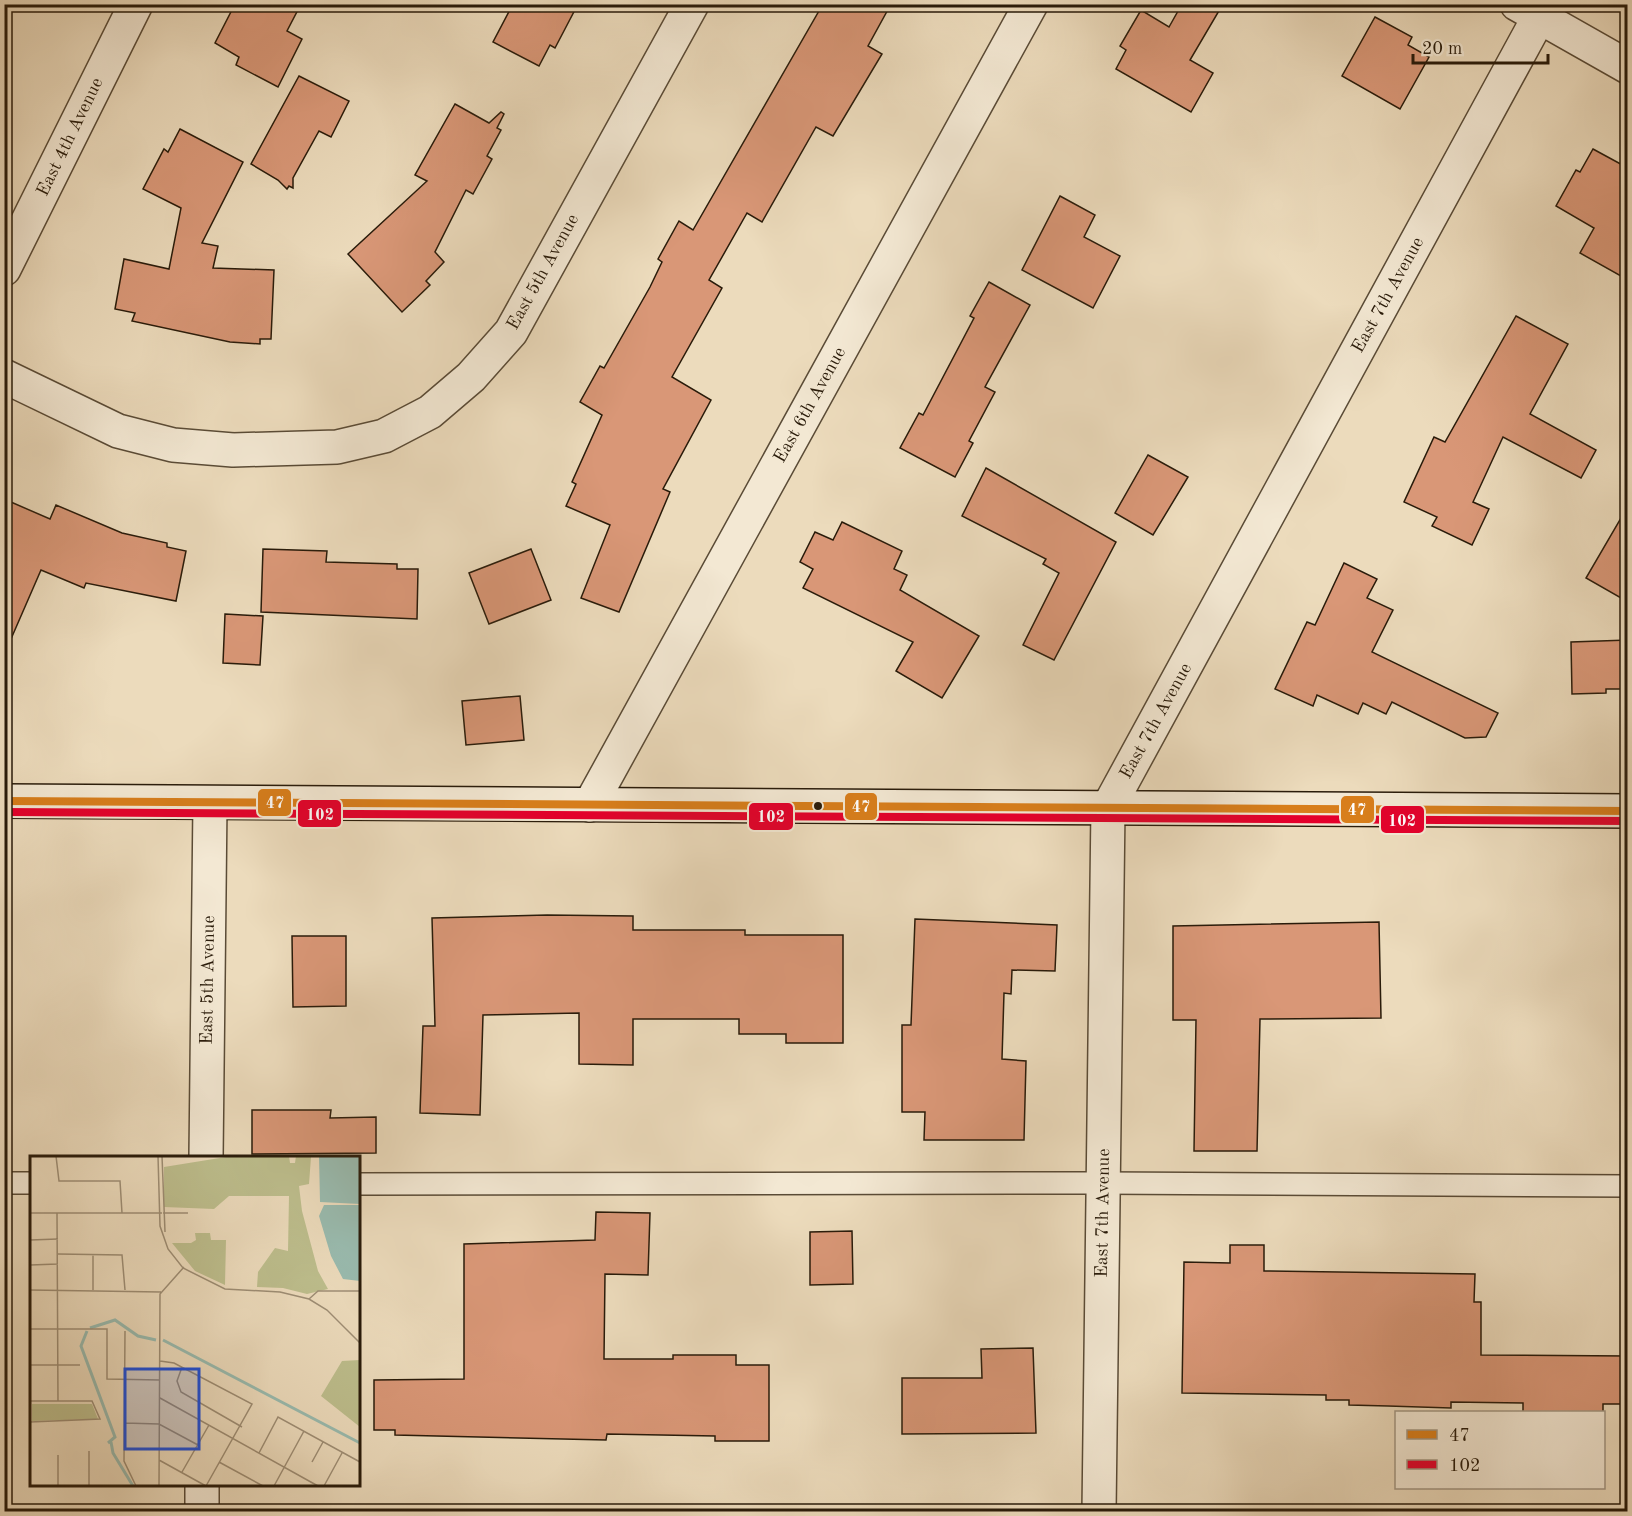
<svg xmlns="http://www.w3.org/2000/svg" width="1632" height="1516" font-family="'Old Standard TT',serif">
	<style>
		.building { fill: #d99777; stroke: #291b0a; stroke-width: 1.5 }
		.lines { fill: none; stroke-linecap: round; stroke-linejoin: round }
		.lane-casing { stroke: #5a4b36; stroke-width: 24 }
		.street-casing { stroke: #5a4b36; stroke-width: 36 }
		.secondary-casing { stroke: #291b0a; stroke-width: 36 }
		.lane { stroke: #f3e8d3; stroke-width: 21 }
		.street { stroke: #f3e8d3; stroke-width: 33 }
		.secondary { stroke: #f3e8d3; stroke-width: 33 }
		.bus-1-casing { stroke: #f3e8d3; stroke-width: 12 }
		.bus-2-casing { stroke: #f3e8d3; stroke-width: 12 }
		.bus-1 { stroke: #d87e1b; stroke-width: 8 }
		.bus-2 { stroke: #e4002b; stroke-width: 8 }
		.bus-dot { fill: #291b0a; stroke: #f3e8d3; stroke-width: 2 }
		.labels { text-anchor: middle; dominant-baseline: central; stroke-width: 4.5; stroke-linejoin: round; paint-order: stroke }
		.street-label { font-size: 18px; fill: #291b0a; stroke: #f3e8d3 }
		.inset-river { fill: none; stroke: #99bbaf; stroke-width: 3 }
		.inset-road { fill: none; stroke: #9e8e75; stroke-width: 1.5 }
		.view { fill: #1d4ed8; fill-opacity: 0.15; stroke: #1d4ed8; stroke-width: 3 }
		.inset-edge { fill: none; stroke: #291b0a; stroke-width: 3 }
		.line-badge { stroke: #f3e8d3; stroke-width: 2 }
		.badge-label { font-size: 16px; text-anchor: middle; font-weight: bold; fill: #fff }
	</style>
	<rect width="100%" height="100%" fill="#ecdbbc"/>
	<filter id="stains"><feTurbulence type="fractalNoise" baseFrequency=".00333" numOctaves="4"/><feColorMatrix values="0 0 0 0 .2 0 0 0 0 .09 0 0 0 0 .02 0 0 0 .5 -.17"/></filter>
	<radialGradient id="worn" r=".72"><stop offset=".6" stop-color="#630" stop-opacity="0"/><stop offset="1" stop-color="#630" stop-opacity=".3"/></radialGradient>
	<!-- building -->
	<g class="building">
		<path d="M 235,4 L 301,4 L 287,31 L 302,39 L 278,87 L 236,65 L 239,57 L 215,43 Z"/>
		<path d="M 513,4 L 578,4 L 555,48 L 550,45 L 539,66 L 493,42 Z"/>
		<path d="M 823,4 L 891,4 L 868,46 L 882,54 L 833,136 L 816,127 L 762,222 L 747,213 L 709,280 L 722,288 L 672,377 L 711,400 L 663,489 L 670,492 L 619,612 L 581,598 L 610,525 L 566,506 L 576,484 L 572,482 L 602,415 L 580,402 L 600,366 L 604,368 L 650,287 L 662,262 L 658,259 L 679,221 L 693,230 Z"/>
		<path d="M 1182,4 L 1223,4 L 1190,60 L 1213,73 L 1191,112 L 1116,69 L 1126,50 L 1120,46 L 1141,10 L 1169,27 Z"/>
		<path d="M 1375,17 L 1412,37 L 1408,45 L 1429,57 L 1400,109 L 1342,76 Z"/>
		<path d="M 299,76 L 349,101 L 331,137 L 319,131 L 293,178 L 293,188 L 289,186 L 287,189 L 278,180 L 251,164 Z"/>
		<path d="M 455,104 L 489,123 L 501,112 L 504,114 L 497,128 L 501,130 L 487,156 L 492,159 L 473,194 L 466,190 L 435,252 L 444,262 L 426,281 L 430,285 L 402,312 L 348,254 L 427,181 L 415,175 Z"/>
		<path d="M 180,129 L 243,162 L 202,243 L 218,246 L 213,268 L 274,270 L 271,339 L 260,339 L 260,344 L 230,342 L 132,321 L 135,313 L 115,309 L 124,259 L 169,269 L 181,208 L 143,189 L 164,149 L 168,152 Z"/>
		<path d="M 1593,149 L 1628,168 L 1628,280 L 1580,253 L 1594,228 L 1556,206 L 1576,170 L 1580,172 Z"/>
		<path d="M 1060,196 L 1095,215 L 1084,237 L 1120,256 L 1093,308 L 1022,270 Z"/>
		<path d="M 989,282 L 1030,305 L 985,387 L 995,392 L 969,441 L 973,443 L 955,477 L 900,448 L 919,413 L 923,415 L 974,318 L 970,316 Z"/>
		<path d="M 1516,316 L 1568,344 L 1530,414 L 1596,450 L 1581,478 L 1503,437 L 1473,502 L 1489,509 L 1472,545 L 1432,526 L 1437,517 L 1404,502 L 1434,437 L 1445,442 Z"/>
		<path d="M 1148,455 L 1188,477 L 1153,535 L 1115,513 Z"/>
		<path d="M 986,468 L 1116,542 L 1054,660 L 1023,645 L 1059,573 L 1043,564 L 1046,559 L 962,516 Z"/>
		<path d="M 4,499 L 50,519 L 56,505 L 122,533 L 167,543 L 167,547 L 186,551 L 176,601 L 86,583 L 84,588 L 41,570 L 4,655 Z"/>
		<path d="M 1628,506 L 1628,602 L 1586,578 Z"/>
		<path d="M 842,522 L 902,551 L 894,569 L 907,575 L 900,590 L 979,636 L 942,698 L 896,671 L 913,642 L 803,588 L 813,569 L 800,562 L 815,532 L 833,540 Z"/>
		<path d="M 263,549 L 327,551 L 326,562 L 397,564 L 397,569 L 418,569 L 417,619 L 261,612 Z"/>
		<path d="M 531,549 L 551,600 L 489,624 L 469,573 Z"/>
		<path d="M 1344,563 L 1377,579 L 1367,598 L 1393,610 L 1372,652 L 1498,713 L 1486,737 L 1465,738 L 1392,702 L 1386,714 L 1363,703 L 1358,714 L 1317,695 L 1313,706 L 1275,689 L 1307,622 L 1315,625 Z"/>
		<path d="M 225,614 L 263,616 L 260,665 L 223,663 Z"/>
		<path d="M 1628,640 L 1628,689 L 1606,689 L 1606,693 L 1572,694 L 1571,642 Z"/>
		<path d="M 520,696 L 524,740 L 466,745 L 462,701 Z"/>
		<path d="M 547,915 L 633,916 L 633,930 L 745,930 L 745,935 L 843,935 L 843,1043 L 786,1043 L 786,1034 L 739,1034 L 739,1019 L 633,1019 L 633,1065 L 579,1064 L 579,1013 L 483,1015 L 480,1115 L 420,1113 L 423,1026 L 435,1026 L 432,918 Z"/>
		<path d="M 915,919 L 1057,925 L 1055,971 L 1012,970 L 1011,994 L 1004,993 L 1002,1059 L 1026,1061 L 1024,1140 L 924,1140 L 925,1112 L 902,1112 L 902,1025 L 911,1025 Z"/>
		<path d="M 1379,922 L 1381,1018 L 1260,1019 L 1257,1151 L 1194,1151 L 1196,1020 L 1173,1020 L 1173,926 Z"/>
		<path d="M 292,936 L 346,936 L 346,1006 L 293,1007 Z"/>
		<path d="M 252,1110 L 331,1110 L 330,1118 L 376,1117 L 376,1153 L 252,1154 Z"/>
		<path d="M 596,1212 L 650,1213 L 648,1275 L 605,1274 L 604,1359 L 673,1359 L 673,1355 L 736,1355 L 736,1365 L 769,1365 L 769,1441 L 715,1441 L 715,1436 L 607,1434 L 606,1440 L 395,1435 L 395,1430 L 374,1430 L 374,1380 L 464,1379 L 464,1244 L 595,1240 Z"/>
		<path d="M 852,1231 L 853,1284 L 810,1285 L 810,1232 Z"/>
		<path d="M 1230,1245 L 1264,1245 L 1264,1271 L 1475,1274 L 1474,1302 L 1481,1302 L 1481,1355 L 1628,1356 L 1628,1404 L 1603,1404 L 1603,1413 L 1523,1413 L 1523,1403 L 1451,1402 L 1451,1408 L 1388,1406 L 1349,1405 L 1349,1400 L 1326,1400 L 1326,1395 L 1182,1393 L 1184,1262 L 1230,1263 Z"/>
		<path d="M 1033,1348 L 1036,1433 L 902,1434 L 902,1378 L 982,1378 L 981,1349 Z"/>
	</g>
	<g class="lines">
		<!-- lane casing -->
		<g class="lane-casing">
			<g id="lane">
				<path d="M 4,1183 L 32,1183"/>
				<path d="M 358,1184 L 1103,1183 L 1628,1186"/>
			</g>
		</g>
		<!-- street casing -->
		<g class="street-casing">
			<g id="street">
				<path d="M 1517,4 L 1628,67"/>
				<path d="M 4,269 L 136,4"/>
				<path d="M 4,376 L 118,431 L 173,445 L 233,450 L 337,447 L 384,436 L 430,412 L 471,377 L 511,332 L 692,4"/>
				<path d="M 590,805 L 1031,4"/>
				<path d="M 206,1158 L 210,803"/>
				<path d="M 202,1512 L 202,1484"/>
				<path d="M 1099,1512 L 1108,808 L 1539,17"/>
			</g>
		</g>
		<!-- secondary casing -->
		<g class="secondary-casing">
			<path id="secondary" d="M 4,801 L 1628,811"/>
		</g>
		<!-- lane -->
		<use href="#lane" class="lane"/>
		<!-- street -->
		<use href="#street" class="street"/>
		<!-- secondary -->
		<use href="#secondary" class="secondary"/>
		<!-- bus-1 casing -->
		<g class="bus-1-casing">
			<path id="bus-1" d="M 4,801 L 1628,811"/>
		</g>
		<!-- bus-2 casing -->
		<g class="bus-2-casing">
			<path id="bus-2" d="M 4,812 L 1628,821"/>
		</g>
		<!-- bus-1 -->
		<use href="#bus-1" class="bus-1"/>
		<!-- bus-2 -->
		<use href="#bus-2" class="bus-2"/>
	</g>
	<!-- markers -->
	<circle class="bus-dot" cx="818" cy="806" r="5"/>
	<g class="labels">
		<!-- street labels -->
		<g class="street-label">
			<text transform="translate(70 137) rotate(-64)">East 4th Avenue</text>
			<text transform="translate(543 272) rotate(-61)">East 5th Avenue</text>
			<text transform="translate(1388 295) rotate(-61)">East 7th Avenue</text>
			<text transform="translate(810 405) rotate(-61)">East 6th Avenue</text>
			<text transform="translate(1156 721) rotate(-61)">East 7th Avenue</text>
			<text transform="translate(208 980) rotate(-89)">East 5th Avenue</text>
			<text transform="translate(1103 1213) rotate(-89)">East 7th Avenue</text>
		</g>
	</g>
	<!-- overview -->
	<g transform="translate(30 1156)">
		<rect width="330" height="330" fill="#ecdbbc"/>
		<path d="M 202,0 L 259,0 L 260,7 L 265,7 L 266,0 L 281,1 L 279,28 L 269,30 L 272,55 L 288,115 L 298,133 L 277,138 L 253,132 L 227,131 L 228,116 L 245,92 L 258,95 L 259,40 L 199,40 L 184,53 L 134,51 L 134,11 ZM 165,77 L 180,77 L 181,84 L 196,84 L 195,129 L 165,115 L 142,87 L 161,87 L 166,84 ZM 330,204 L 330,271 L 291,240 L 312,205 ZM 2,248 L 62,248 L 68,263 L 2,265 Z" fill="#bdbe8d"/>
		<path d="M 289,0 L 330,0 L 330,48 L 290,46 ZM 294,49 L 330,49 L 330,125 L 313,123 L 301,100 L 289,60 Z" fill="#99bbaf"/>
		<path class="inset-river" d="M 60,172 L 85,164 L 108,180 L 126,184M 57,175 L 51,190 L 85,281 L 78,287M 133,184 L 330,287M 81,286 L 83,297 L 103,330"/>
		<path class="inset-road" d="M 26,0 L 29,25 L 90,25 L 92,57M 128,0 L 130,70 L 138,93 L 153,112 L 195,133 L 250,136 L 279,143 L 297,154 L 330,187M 132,0 L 135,76M 0,57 L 132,57M 27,57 L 28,245M 133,57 L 158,57M 0,84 L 28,83M 28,98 L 92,99 L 95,134M 0,109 L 28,108M 0,134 L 131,136M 63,134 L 63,98M 279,143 L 288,135 L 330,135M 0,173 L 77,173 L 77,223 L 130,224M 95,175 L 94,305 L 106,330M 130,205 L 144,207 L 222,248 L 176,330M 0,209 L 50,209M 152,211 L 147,225 L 151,236 L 212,271M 130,242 L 288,330M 0,245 L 62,245 L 70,263 L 0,266M 94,267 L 129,268 L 168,289M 229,297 L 248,261 L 330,306M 28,299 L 28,330M 129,304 L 176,330M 189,306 L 233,330M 282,306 L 293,286M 152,316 L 179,269M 59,330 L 59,295M 129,330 L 130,138 L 154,111M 244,330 L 274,275M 294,330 L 312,297"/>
		<path class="view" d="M 95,213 L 169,213 L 169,293 L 95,293 Z"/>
		<rect width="330" height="330" class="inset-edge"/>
	</g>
	<g class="line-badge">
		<rect x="257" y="788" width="35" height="29" rx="6" fill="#d87e1b"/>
		<rect x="844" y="792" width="34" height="29" rx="6" fill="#d87e1b"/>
		<rect x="1340" y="795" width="35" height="29" rx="6" fill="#d87e1b"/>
		<rect x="297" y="799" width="45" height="29" rx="6" fill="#e4002b"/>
		<rect x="748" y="802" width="46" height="29" rx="6" fill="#e4002b"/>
		<rect x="1380" y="805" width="45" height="29" rx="6" fill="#e4002b"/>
	</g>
	<g class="badge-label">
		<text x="275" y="808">47</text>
		<text x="861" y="812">47</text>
		<text x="1357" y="815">47</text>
		<text x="320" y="820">102</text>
		<text x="771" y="822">102</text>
		<text x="1402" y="826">102</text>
	</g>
	<!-- margin -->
	<rect width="1632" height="1516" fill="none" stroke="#ecdbbc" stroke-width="24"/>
	<rect x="6" y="6" width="1620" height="1504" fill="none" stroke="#291b0a" stroke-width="3"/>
	<rect x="12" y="12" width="1608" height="1492" fill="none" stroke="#291b0a" stroke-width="1.5"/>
	<!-- legend -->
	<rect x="1395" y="1411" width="210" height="78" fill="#f3e8d3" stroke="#a29683" stroke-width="1.5"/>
	<rect x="1407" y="1430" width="30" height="9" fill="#d87e1b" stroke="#a29683" stroke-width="1.5"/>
	<text x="1449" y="1441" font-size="18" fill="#291b0a">47</text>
	<rect x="1407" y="1460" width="30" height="9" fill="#e4002b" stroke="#a29683" stroke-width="1.5"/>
	<text x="1449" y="1471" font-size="18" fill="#291b0a">102</text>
	<!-- scale -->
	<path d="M1413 54v9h135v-9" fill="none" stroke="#291b0a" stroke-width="3"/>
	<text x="1422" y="54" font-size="18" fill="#291b0a" stroke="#f3e8d3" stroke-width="4.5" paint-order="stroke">20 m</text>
	<rect width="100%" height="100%" filter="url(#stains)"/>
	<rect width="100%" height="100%" fill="url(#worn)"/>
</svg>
